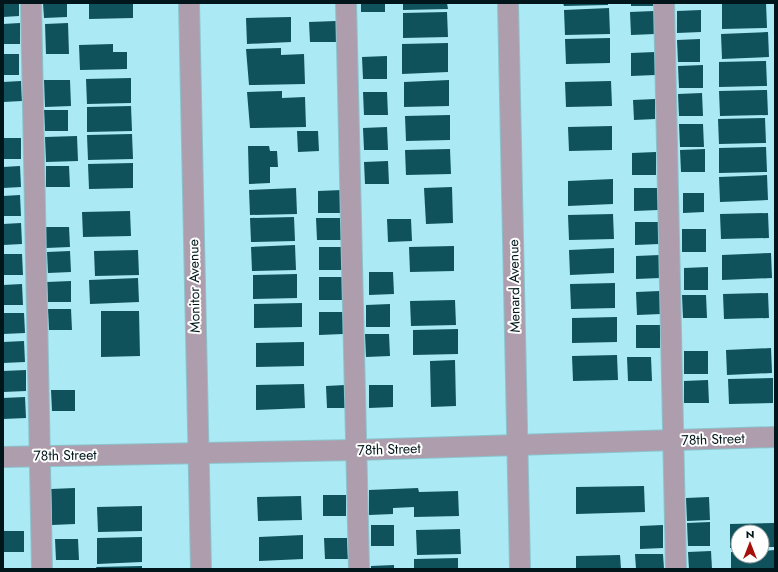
<svg xmlns="http://www.w3.org/2000/svg" width="778" height="572" font-family="Jost,sans-serif">
	<style>
		.building { fill: #0f525b }
		.lines { fill: none; stroke-linecap: round; stroke-linejoin: round }
		.minor-casing { stroke: #8cc3cd; stroke-width: 22 }
		.minor { stroke: #ae9dac; stroke-width: 20 }
		.labels { text-anchor: middle; dominant-baseline: central; stroke-width: 4; stroke-linejoin: round; paint-order: stroke }
		.street-label { font-size: 14px; fill: #00161a; stroke: #fefefe }
	</style>
	<rect width="100%" height="100%" fill="#abe9f4"/>
	<!-- building -->
	<g class="building">
		<path d="M 3,3 L 19,3 L 19,16 L 3,17 Z"/>
		<path d="M 43,3 L 67,3 L 67,17 L 44,18 Z"/>
		<path d="M 89,3 L 133,3 L 133,18 L 89,19 Z"/>
		<rect x="361" y="3" width="24" height="9"/>
		<path d="M 403,3 L 447,3 L 448,9 L 403,10 Z"/>
		<path d="M 563,3 L 608,3 L 608,5 L 564,6 Z"/>
		<rect x="631" y="3" width="24" height="3"/>
		<path d="M 766,3 L 767,28 L 722,29 L 722,4 Z"/>
		<path d="M 609,8 L 610,34 L 565,35 L 564,10 Z"/>
		<path d="M 701,10 L 701,32 L 677,33 L 677,11 Z"/>
		<path d="M 654,11 L 655,34 L 631,35 L 630,12 Z"/>
		<path d="M 447,12 L 448,37 L 403,38 L 403,13 Z"/>
		<path d="M 291,17 L 291,42 L 247,44 L 246,18 Z"/>
		<path d="M 336,21 L 337,42 L 310,42 L 309,22 Z"/>
		<path d="M 20,23 L 20,44 L 3,44 L 3,24 Z"/>
		<path d="M 68,23 L 69,54 L 46,54 L 45,24 Z"/>
		<path d="M 768,32 L 769,57 L 722,59 L 721,34 Z"/>
		<path d="M 610,38 L 610,63 L 566,64 L 565,39 Z"/>
		<path d="M 700,39 L 700,62 L 678,62 L 677,40 Z"/>
		<path d="M 448,43 L 448,72 L 402,74 L 402,44 Z"/>
		<path d="M 113,44 L 113,52 L 127,52 L 127,69 L 80,70 L 79,45 Z"/>
		<path d="M 281,48 L 281,55 L 304,54 L 305,84 L 249,85 L 246,49 Z"/>
		<path d="M 655,52 L 655,75 L 631,76 L 631,53 Z"/>
		<rect x="3" y="54" width="16" height="21"/>
		<path d="M 387,56 L 387,79 L 363,79 L 362,57 Z"/>
		<path d="M 766,61 L 767,86 L 719,87 L 719,62 Z"/>
		<path d="M 703,65 L 703,88 L 679,88 L 678,66 Z"/>
		<path d="M 131,78 L 131,103 L 87,104 L 86,79 Z"/>
		<path d="M 44,80 L 70,80 L 71,106 L 45,107 Z"/>
		<path d="M 449,80 L 449,106 L 404,107 L 404,82 Z"/>
		<path d="M 21,81 L 22,101 L 3,102 L 3,82 Z"/>
		<path d="M 611,81 L 612,106 L 566,107 L 565,82 Z"/>
		<path d="M 767,90 L 768,115 L 720,116 L 719,91 Z"/>
		<path d="M 282,91 L 282,98 L 305,97 L 306,127 L 250,128 L 247,92 Z"/>
		<path d="M 363,92 L 387,92 L 388,115 L 364,115 Z"/>
		<path d="M 702,93 L 703,116 L 679,116 L 678,94 Z"/>
		<path d="M 655,99 L 655,119 L 634,120 L 633,100 Z"/>
		<path d="M 131,106 L 132,131 L 87,132 L 87,107 Z"/>
		<path d="M 44,110 L 68,110 L 68,131 L 45,131 Z"/>
		<path d="M 450,115 L 450,140 L 406,141 L 405,116 Z"/>
		<path d="M 765,118 L 766,143 L 719,144 L 718,119 Z"/>
		<path d="M 679,124 L 703,124 L 704,147 L 680,147 Z"/>
		<path d="M 612,126 L 612,150 L 569,151 L 568,127 Z"/>
		<path d="M 387,127 L 388,150 L 364,150 L 363,128 Z"/>
		<path d="M 297,131 L 318,131 L 319,151 L 298,152 Z"/>
		<path d="M 132,134 L 133,159 L 88,160 L 87,135 Z"/>
		<path d="M 77,136 L 78,161 L 46,162 L 45,137 Z"/>
		<rect x="3" y="138" width="18" height="21"/>
		<path d="M 248,146 L 269,146 L 270,151 L 277,151 L 278,167 L 270,167 L 270,183 L 249,184 Z"/>
		<path d="M 766,147 L 767,172 L 719,173 L 719,148 Z"/>
		<path d="M 450,149 L 451,174 L 406,175 L 405,150 Z"/>
		<path d="M 705,149 L 705,172 L 681,172 L 680,150 Z"/>
		<path d="M 656,152 L 656,175 L 632,175 L 632,153 Z"/>
		<path d="M 388,161 L 389,184 L 365,184 L 364,162 Z"/>
		<path d="M 133,163 L 133,188 L 89,189 L 88,164 Z"/>
		<path d="M 20,166 L 21,187 L 3,188 L 3,167 Z"/>
		<path d="M 46,166 L 69,166 L 70,187 L 46,187 Z"/>
		<path d="M 767,175 L 768,200 L 720,202 L 719,177 Z"/>
		<path d="M 613,179 L 613,204 L 568,206 L 568,181 Z"/>
		<path d="M 452,187 L 453,223 L 426,224 L 424,188 Z"/>
		<path d="M 296,188 L 297,214 L 250,215 L 249,190 Z"/>
		<path d="M 634,188 L 658,188 L 658,210 L 634,211 Z"/>
		<path d="M 342,190 L 342,213 L 318,213 L 318,191 Z"/>
		<path d="M 683,193 L 704,193 L 704,212 L 683,213 Z"/>
		<path d="M 20,195 L 21,216 L 3,216 L 3,196 Z"/>
		<path d="M 130,211 L 131,236 L 83,237 L 82,212 Z"/>
		<path d="M 768,213 L 769,238 L 721,239 L 720,214 Z"/>
		<path d="M 613,214 L 614,239 L 569,240 L 568,215 Z"/>
		<path d="M 294,217 L 295,241 L 251,242 L 250,218 Z"/>
		<path d="M 316,218 L 341,218 L 341,240 L 317,240 Z"/>
		<path d="M 387,219 L 411,219 L 412,241 L 388,242 Z"/>
		<path d="M 635,222 L 659,222 L 659,244 L 635,245 Z"/>
		<path d="M 21,223 L 22,244 L 3,245 L 3,224 Z"/>
		<path d="M 46,227 L 69,227 L 70,247 L 46,248 Z"/>
		<rect x="682" y="229" width="24" height="23"/>
		<path d="M 295,245 L 296,270 L 252,271 L 251,247 Z"/>
		<path d="M 454,246 L 454,271 L 410,272 L 409,247 Z"/>
		<rect x="319" y="247" width="24" height="23"/>
		<path d="M 614,248 L 614,273 L 570,275 L 569,250 Z"/>
		<path d="M 138,250 L 139,275 L 95,276 L 94,251 Z"/>
		<path d="M 70,251 L 71,272 L 48,273 L 47,252 Z"/>
		<path d="M 771,253 L 772,278 L 722,280 L 722,255 Z"/>
		<path d="M 3,254 L 22,254 L 23,275 L 3,275 Z"/>
		<path d="M 660,255 L 660,278 L 636,279 L 636,256 Z"/>
		<path d="M 708,267 L 708,290 L 684,290 L 684,268 Z"/>
		<path d="M 369,272 L 393,272 L 394,294 L 369,295 Z"/>
		<path d="M 297,274 L 297,298 L 253,299 L 253,275 Z"/>
		<rect x="319" y="277" width="24" height="23"/>
		<path d="M 138,278 L 139,302 L 90,304 L 89,280 Z"/>
		<path d="M 71,281 L 71,302 L 48,302 L 47,282 Z"/>
		<path d="M 615,283 L 615,308 L 571,309 L 570,284 Z"/>
		<path d="M 22,284 L 23,305 L 3,305 L 3,285 Z"/>
		<path d="M 660,291 L 661,314 L 637,315 L 636,292 Z"/>
		<path d="M 768,293 L 769,318 L 724,319 L 723,294 Z"/>
		<path d="M 682,295 L 706,295 L 707,318 L 683,318 Z"/>
		<path d="M 455,300 L 456,325 L 411,326 L 410,301 Z"/>
		<path d="M 302,303 L 302,327 L 254,328 L 254,304 Z"/>
		<path d="M 390,304 L 390,327 L 366,327 L 366,305 Z"/>
		<path d="M 48,309 L 71,309 L 72,330 L 49,330 Z"/>
		<path d="M 101,311 L 139,311 L 140,356 L 101,357 Z"/>
		<path d="M 319,312 L 343,312 L 343,334 L 319,335 Z"/>
		<path d="M 3,313 L 24,313 L 25,333 L 3,334 Z"/>
		<path d="M 617,317 L 617,342 L 572,343 L 572,318 Z"/>
		<rect x="636" y="325" width="24" height="23"/>
		<path d="M 458,329 L 458,354 L 413,355 L 413,330 Z"/>
		<path d="M 365,334 L 389,334 L 390,356 L 366,357 Z"/>
		<path d="M 24,341 L 25,362 L 3,363 L 3,342 Z"/>
		<path d="M 304,342 L 304,366 L 256,367 L 256,343 Z"/>
		<path d="M 771,348 L 772,373 L 727,375 L 726,350 Z"/>
		<rect x="684" y="351" width="24" height="23"/>
		<path d="M 617,355 L 618,380 L 573,381 L 572,356 Z"/>
		<path d="M 627,357 L 651,357 L 652,381 L 628,381 Z"/>
		<path d="M 455,360 L 456,406 L 431,407 L 430,361 Z"/>
		<path d="M 26,370 L 26,391 L 3,392 L 3,371 Z"/>
		<path d="M 773,378 L 773,403 L 729,404 L 728,379 Z"/>
		<path d="M 708,380 L 709,403 L 684,403 L 684,381 Z"/>
		<path d="M 304,384 L 305,408 L 256,410 L 256,385 Z"/>
		<path d="M 345,385 L 345,408 L 327,408 L 326,386 Z"/>
		<path d="M 369,385 L 393,385 L 393,407 L 369,408 Z"/>
		<path d="M 51,390 L 75,390 L 75,411 L 52,411 Z"/>
		<path d="M 25,397 L 26,418 L 3,419 L 3,398 Z"/>
		<path d="M 644,486 L 645,512 L 576,514 L 576,487 Z"/>
		<path d="M 75,488 L 75,524 L 52,525 L 51,489 Z"/>
		<path d="M 418,488 L 419,492 L 458,491 L 459,516 L 414,517 L 414,507 L 393,508 L 393,514 L 369,515 L 369,490 Z"/>
		<rect x="323" y="495" width="23" height="21"/>
		<path d="M 301,496 L 302,520 L 258,521 L 257,497 Z"/>
		<path d="M 709,497 L 710,520 L 687,521 L 686,498 Z"/>
		<path d="M 142,506 L 142,531 L 98,532 L 97,507 Z"/>
		<path d="M 710,522 L 710,546 L 688,546 L 687,523 Z"/>
		<path d="M 774,523 L 774,547 L 762,547 L 762,532 L 738,532 L 738,548 L 730,548 L 730,524 Z"/>
		<rect x="371" y="525" width="23" height="21"/>
		<path d="M 663,525 L 663,548 L 640,549 L 640,526 Z"/>
		<path d="M 460,529 L 461,554 L 417,555 L 416,530 Z"/>
		<rect x="3" y="531" width="21" height="21"/>
		<path d="M 303,535 L 303,559 L 259,561 L 259,537 Z"/>
		<path d="M 142,537 L 142,562 L 97,564 L 97,538 Z"/>
		<path d="M 324,538 L 347,538 L 348,559 L 325,559 Z"/>
		<path d="M 55,539 L 78,539 L 79,560 L 56,560 Z"/>
		<path d="M 775,550 L 775,569 L 731,569 L 731,552 L 738,552 L 738,556 L 762,556 L 762,551 Z"/>
		<path d="M 711,551 L 712,569 L 689,569 L 688,552 Z"/>
		<path d="M 635,554 L 663,554 L 664,569 L 636,569 Z"/>
		<path d="M 620,555 L 621,569 L 576,569 L 576,556 Z"/>
		<path d="M 458,558 L 458,569 L 414,569 L 414,559 Z"/>
		<path d="M 394,565 L 394,569 L 371,569 L 371,566 Z"/>
		<path d="M 142,566 L 142,569 L 97,569 L 96,567 Z"/>
	</g>
	<g class="lines">
		<!-- minor casing -->
		<g class="minor-casing">
			<g id="minor">
				<path d="M 31,3 L 42,569"/>
				<path d="M 189,3 L 201,569"/>
				<path d="M 346,3 L 359,569"/>
				<path d="M 508,3 L 520,569"/>
				<path d="M 664,3 L 676,569"/>
				<path d="M 3,457 L 356,450 L 775,437"/>
			</g>
		</g>
		<!-- minor -->
		<use href="#minor" class="minor"/>
	</g>
	<g class="labels">
		<!-- street labels -->
		<g class="street-label">
			<text transform="translate(194 286) rotate(-91)">Monitor Avenue</text>
			<text transform="translate(514 286) rotate(-91)">Menard Avenue</text>
			<text transform="translate(713 439) rotate(-2)">78th Street</text>
			<text transform="translate(389 449) rotate(-2)">78th Street</text>
			<text transform="translate(65 455) rotate(-1)">78th Street</text>
		</g>
	</g>
	<!-- border -->
	<rect width="778" height="572" fill="none" stroke="#00161a" stroke-width="8"/>
	<!-- north arrow -->
	<g transform="translate(750 544)"><circle r="19" fill="#fefefe" stroke="#98a1a3"/>
	<path d="M0-3L7 15L0 10L-7 15Z" fill="#a5100b"/>
	<text y="-6" font-size="11" font-weight="bold" text-anchor="middle" fill="#00161a">N</text>
	</g>
</svg>
